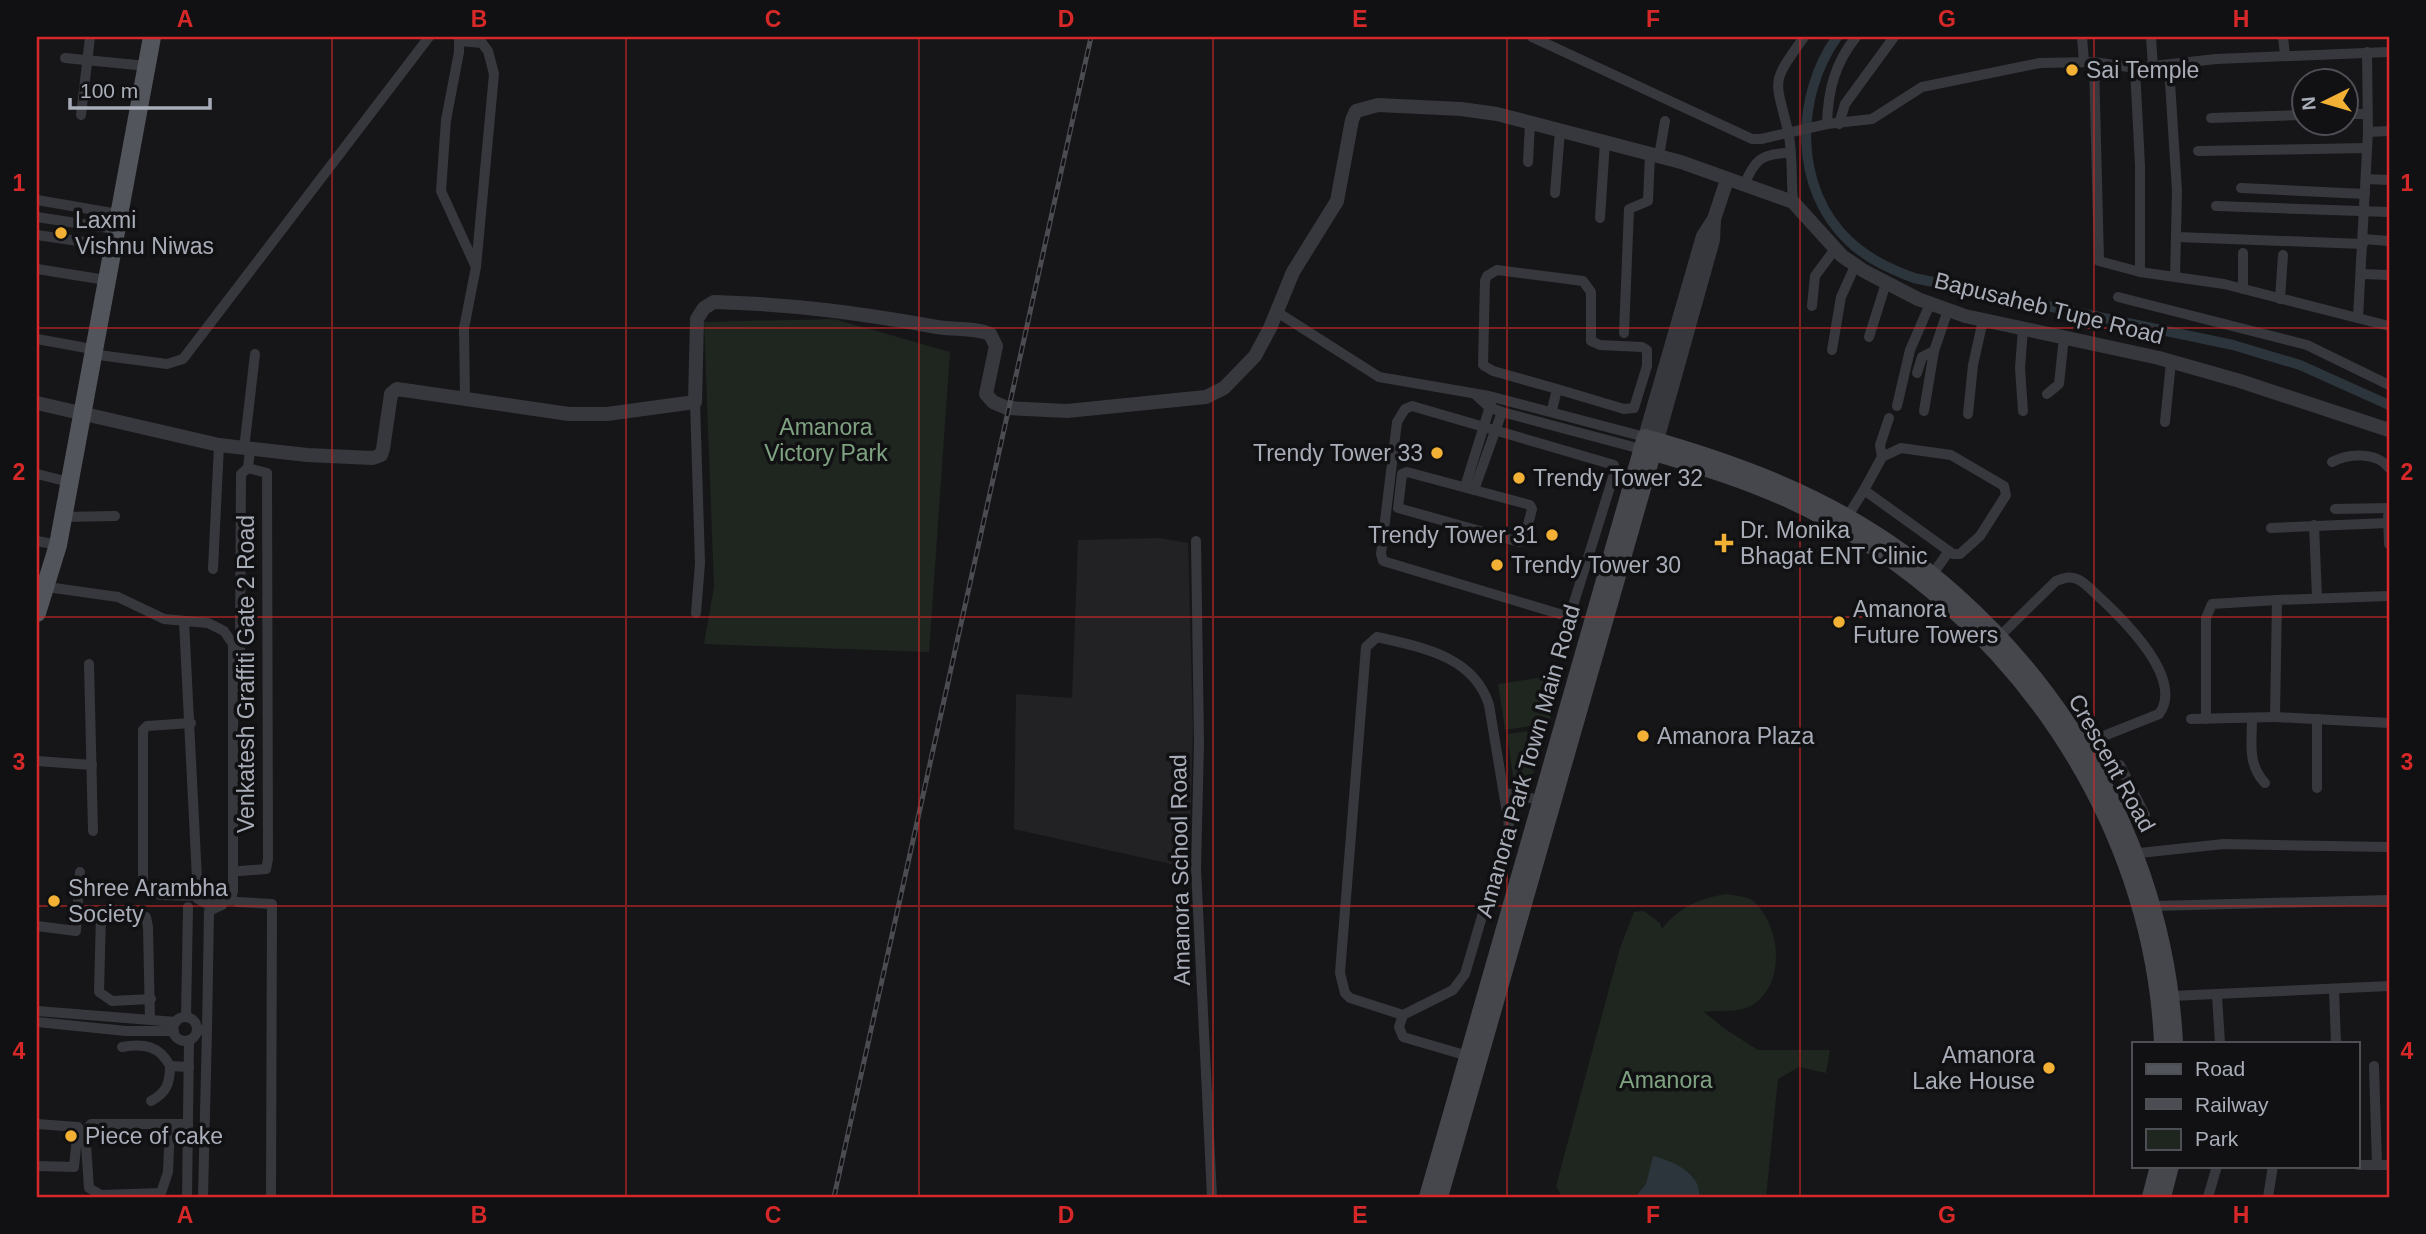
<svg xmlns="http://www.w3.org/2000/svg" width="2426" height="1234" font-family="Helvetica,sans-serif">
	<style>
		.built { fill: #222225 }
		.green { fill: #1e261f }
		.water { fill: #2c353c }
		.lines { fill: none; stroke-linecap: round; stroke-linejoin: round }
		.canal { stroke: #2c353c; stroke-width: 10 }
		.minor { stroke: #37383d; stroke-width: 10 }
		.tertiary { stroke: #37383d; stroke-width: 14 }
		.secondary { stroke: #45474d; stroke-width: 16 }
		.primary { stroke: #53555c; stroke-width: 18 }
		.rail-casing { stroke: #4a4c52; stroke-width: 5 }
		.rail { stroke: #111113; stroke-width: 2.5; stroke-dasharray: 8; stroke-linecap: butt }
		.grid { fill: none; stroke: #d62828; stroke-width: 2; stroke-opacity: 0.55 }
		.poi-dot { fill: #f2b134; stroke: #111113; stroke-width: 2.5 }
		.labels { text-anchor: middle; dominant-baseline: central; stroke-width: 7; stroke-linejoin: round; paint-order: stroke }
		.poi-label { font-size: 23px; fill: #a8adb8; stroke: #111113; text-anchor: start }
		.street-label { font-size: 23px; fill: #a8adb8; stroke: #111113 }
		.park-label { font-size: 23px; fill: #7fa381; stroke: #111113 }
		.neatline { fill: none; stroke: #d62828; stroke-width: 2.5 }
		.grid-label { font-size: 23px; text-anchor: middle; font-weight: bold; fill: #d62828 }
	</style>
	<rect width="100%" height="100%" fill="#161618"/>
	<!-- built -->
	<path class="built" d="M 1159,538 L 1188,543 L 1193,730 L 1189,868 L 1014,829 L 1016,694 L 1072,698 L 1078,540 Z"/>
	<!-- green -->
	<g class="green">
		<path d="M 834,319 L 950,352 L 929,652 L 704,644 L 714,587 L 704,322 Z"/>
		<path d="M 1544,677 L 1551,723 L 1505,730 L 1498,684 Z"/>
		<path d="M 1527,731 L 1534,774 L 1513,777 L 1507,734 Z"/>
		<path d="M 1727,894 C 1735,896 1747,896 1753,901 C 1778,922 1786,974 1760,999 C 1744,1015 1724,1009 1704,1012 L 1725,1029 L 1758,1050 L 1830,1050 L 1826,1073 L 1799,1067 L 1778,1079 L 1766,1197 L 1699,1197 L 1699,1190 L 1646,1184 L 1635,1197 L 1562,1197 L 1556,1186 L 1620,948 L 1634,912 L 1644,911 L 1660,923 L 1662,929 C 1679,907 1700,898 1727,894 Z"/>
	</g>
	<!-- water -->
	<path class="water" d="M 1653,1156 C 1673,1161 1702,1174 1699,1197 L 1635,1197 L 1646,1184 Z"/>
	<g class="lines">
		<!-- canal -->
		<path class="canal" d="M 1837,37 C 1795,96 1793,188 1849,241 C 1868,259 1890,269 1914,278 L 2233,345 L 2300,365 L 2389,405"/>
		<!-- minor -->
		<g class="minor">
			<path d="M 459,37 L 459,52 L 446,120 L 441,191 L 475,265"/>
			<path d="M 1532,37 L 1752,139 L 1761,139 L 1827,124 L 1872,119 L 1922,87 L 2040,63 L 2094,62 L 2135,68 L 2216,59 L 2389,52"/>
			<path d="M 2082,37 L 2084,62"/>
			<path d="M 2151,37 L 2153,67"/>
			<path d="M 2283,37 L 2285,55"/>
			<path d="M 460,41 L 482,43 L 488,51 L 494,74 L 476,267 L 464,328 L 465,398"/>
			<path d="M 65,58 L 147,66"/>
			<path d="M 2094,62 L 2099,261 L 2140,272 L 2224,284 L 2389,326"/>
			<path d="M 2169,67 L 2177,191 L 2175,277"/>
			<path d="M 2135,68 L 2140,166 L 2140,272"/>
			<path d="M 2346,114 L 2367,114"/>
			<path d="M 81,115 L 90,37"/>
			<path d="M 2211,118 L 2304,115"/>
			<path d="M 1827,124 C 1828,90 1835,63 1856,37"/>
			<path d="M 1839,124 L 1845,104 L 1894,37"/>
			<path d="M 2368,132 L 2389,131"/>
			<path d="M 2198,151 L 2367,148"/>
			<path d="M 1659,156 L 1665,121"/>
			<path d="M 1528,162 L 1530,123"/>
			<path d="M 2366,179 L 2389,180"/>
			<path d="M 1744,186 C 1754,160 1761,154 1788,153"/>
			<path d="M 2241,188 L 2365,194"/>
			<path d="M 1555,193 L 1560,131"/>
			<path d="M 37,200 L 118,214"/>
			<path d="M 1793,202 C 1791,180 1793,153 1788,131 C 1775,77 1770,85 1804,37"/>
			<path d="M 2216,206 L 2389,212"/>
			<path d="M 37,217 L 115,229"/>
			<path d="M 1600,218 L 1605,142"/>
			<path d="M 37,235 L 112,246"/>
			<path d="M 2177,237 L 2363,244"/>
			<path d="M 2363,239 L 2389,241"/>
			<path d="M 37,269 L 106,280"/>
			<path d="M 2361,274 L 2389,275"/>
			<path d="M 2243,289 L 2243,253"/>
			<path d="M 2118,297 L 2307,345 L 2389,385"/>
			<path d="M 2280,299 L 2283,255"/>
			<path d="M 1812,306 L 1815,276 L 1835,249"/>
			<path d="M 1277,312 L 1379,377 L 1489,396 L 1645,437"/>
			<path d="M 2358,318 L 2368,132 L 2367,52"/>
			<path d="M 2023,329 L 2020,368 L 2023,411"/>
			<path d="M 1624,333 L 1629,209 L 1648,201 L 1650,154"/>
			<path d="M 1869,337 L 1886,283"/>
			<path d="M 37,339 L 92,349"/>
			<path d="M 1832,350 L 1841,297 L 1855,266"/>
			<path d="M 91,354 L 167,364 L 183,359 L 429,37"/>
			<path d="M 1917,373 L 1922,357 L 1934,351"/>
			<path d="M 2047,394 L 2059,384 L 2064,337"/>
			<path d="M 1477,396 L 1489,407 L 1502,412 L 1641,449"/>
			<path d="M 695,402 L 700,563 L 696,613"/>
			<path d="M 1412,406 L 1614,465 L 1615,471 L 1571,612 L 1563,615 L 1383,561 L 1381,554 L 1397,422 L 1405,409 Z"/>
			<path d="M 1897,406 L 1910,350 L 1930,304"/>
			<path d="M 1552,410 L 1557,389 L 1624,409 L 1634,408 L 1647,366 L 1647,350 L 1642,347 L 1600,345 L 1591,341 L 1591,292 L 1583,281 L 1497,270 L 1487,276 L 1485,281 L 1483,365 L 1493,371 L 1557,389"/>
			<path d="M 1924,411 L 1934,351 L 1948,310"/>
			<path d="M 1968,414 L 1973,365 L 1983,320"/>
			<path d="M 2165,422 L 2171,362"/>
			<path d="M 244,449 L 255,354"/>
			<path d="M 1882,457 L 1880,445 L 1889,418"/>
			<path d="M 2332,462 C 2349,453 2377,452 2389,468"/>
			<path d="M 1407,472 L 1530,505 L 1532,509 L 1524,540 L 1519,542 L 1398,508 L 1402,474 Z"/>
			<path d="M 37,474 L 69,482"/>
			<path d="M 1465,487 L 1491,403"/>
			<path d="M 1474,490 L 1502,412"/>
			<path d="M 2335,509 L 2389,508"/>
			<path d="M 2388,516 L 2389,544"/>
			<path d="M 62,517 L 115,516"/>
			<path d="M 1844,522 L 1864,490 L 1953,554 L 1960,554 L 1980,536 L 2006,495 L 2004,486 L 1951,455 L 1901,448 L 1882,457 L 1864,490"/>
			<path d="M 2314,525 L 2317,597"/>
			<path d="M 2271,528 L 2388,523"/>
			<path d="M 37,541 L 58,545"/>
			<path d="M 1196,541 L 1199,743 L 1196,868 L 1212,1197"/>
			<path d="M 213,569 L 219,445"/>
			<path d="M 1932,575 L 1949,551"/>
			<path d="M 47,587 L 118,597 L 164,619 L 208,623 L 224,631 L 233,644 L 233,891 L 231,900 L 205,903 L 198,899 L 184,621"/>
			<path d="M 2000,636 L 2056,581 C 2064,578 2069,576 2077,579 C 2085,582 2092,591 2098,596 C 2123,619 2185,679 2159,714 L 2081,745"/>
			<path d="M 1377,637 C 1421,647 1474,656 1489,705 L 1509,825 L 1465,974 L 1453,990 L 1403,1015 L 1350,998 L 1345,993 L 1340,973 L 1366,647 Z"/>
			<path d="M 240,653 L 241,474 L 248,468 L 250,450"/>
			<path d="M 89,664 L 93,831"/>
			<path d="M 2275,717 L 2389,723"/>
			<path d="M 2252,718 C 2252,742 2247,764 2265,783"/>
			<path d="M 2191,719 L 2275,717 L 2277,600 L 2389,596"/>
			<path d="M 2206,719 L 2206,618 L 2212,604 L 2277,600"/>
			<path d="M 2317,719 L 2317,788"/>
			<path d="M 191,723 L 147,726 L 143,730 L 143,882 L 160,895 L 198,896"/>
			<path d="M 37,761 L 92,765"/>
			<path d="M 2099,776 L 2120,765 L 2145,815"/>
			<path d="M 1504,793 L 1546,801"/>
			<path d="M 2130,854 L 2224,844 L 2389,847"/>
			<path d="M 240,871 L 266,869 L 268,859 L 267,473 L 248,468"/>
			<path d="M 237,902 L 272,904 L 271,1197"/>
			<path d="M 2154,906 L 2389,900"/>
			<path d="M 37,926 L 76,931 L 80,872"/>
			<path d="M 2334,989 L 2336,1043"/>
			<path d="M 2171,996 L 2389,986"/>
			<path d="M 2217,996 L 2220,1043"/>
			<path d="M 37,1011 L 176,1022"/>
			<path d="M 1403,1015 L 1399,1027 L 1403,1037 L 1468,1056"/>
			<path d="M 186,1017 L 188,907"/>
			<circle cx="185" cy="1029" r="12"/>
			<path d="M 150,1020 L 148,927 L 146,917 L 136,913 L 104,911 L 101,915 L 99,992 L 112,1001 L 151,999"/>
			<path d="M 37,1022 L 126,1031 L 174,1031"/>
			<path d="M 197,1030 L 207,1030 L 203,1197"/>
			<path d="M 207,1030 L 209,911 L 222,905"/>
			<path d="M 122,1047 C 144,1043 160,1046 170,1066 L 189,1067"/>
			<path d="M 2374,1066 L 2377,1165"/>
			<path d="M 151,1101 C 166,1093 170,1084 170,1066"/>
			<path d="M 37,1124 L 78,1127 L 74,1167 L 37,1166"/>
			<path d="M 170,1124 L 168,1172 L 161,1193 L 101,1195 L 89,1188 L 85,1131 L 91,1124 L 188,1124"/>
			<path d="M 2358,1165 L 2389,1165"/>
			<path d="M 187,1197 L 189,1040"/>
			<path d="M 2208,1197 L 2217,1166"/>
			<path d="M 2268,1197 L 2273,1166"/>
		</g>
		<!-- tertiary -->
		<g class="tertiary">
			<path d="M 37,403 L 219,445 L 307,455 L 373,458 L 381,455 L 383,449 L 391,394 L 397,389 L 569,414 L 607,414 L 695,402 L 697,319 L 704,308 L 714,302 C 792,304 860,313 937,327 C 954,330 974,327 990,334 L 996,346 L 986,394 L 993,402 L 1007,408 L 1067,411 L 1206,397 L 1224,388 L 1255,356 L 1270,328 L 1293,272 L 1337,201 L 1352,120 L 1356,111 L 1378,105 L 1461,109 L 1497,114 L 1681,162 L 1793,202 L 1842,256 L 1864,271 L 1918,299 L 1965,316 L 2159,358 L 2240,381 L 2389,430"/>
			<path d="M 1645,437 L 1703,236 L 1714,219 L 1727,180"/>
			<path d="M 1657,440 L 1713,240 L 1714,220"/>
		</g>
		<!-- secondary -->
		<g class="secondary">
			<path d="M 1641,449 C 1699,466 1757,483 1811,511 C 2010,614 2152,817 2162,1043"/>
			<path d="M 1427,1197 L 1645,437 C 1702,453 1760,472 1814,499 C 2020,600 2164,814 2175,1043"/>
			<path d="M 1440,1197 L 1656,443"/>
			<path d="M 2150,1197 L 2158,1166"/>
			<path d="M 2163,1197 L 2171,1166"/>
		</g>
		<!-- primary -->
		<path class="primary" d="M 37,613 L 58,545 L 152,37"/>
		<!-- rail casing -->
		<g class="rail-casing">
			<path id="rail" d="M 834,1197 L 1091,37"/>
		</g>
		<!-- rail -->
		<use href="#rail" class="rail"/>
	</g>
	<!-- grid -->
	<path class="grid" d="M 332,37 L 332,1197M 626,37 L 626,1197M 919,37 L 919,1197M 1213,37 L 1213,1197M 1507,37 L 1507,1197M 1800,37 L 1800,1197M 2094,37 L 2094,1197M 37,328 L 2389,328M 37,617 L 2389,617M 37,906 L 2389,906"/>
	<!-- markers -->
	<g class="poi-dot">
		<circle cx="2072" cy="70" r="7"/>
		<circle cx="61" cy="233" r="7"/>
		<circle cx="1437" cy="453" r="7"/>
		<circle cx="1519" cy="478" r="7"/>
		<circle cx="1552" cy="535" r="7"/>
		<path d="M1720.5 532.5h7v7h7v7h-7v7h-7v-7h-7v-7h7z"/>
		<circle cx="1497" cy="565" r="7"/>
		<circle cx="1839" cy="622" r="7"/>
		<circle cx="1643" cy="736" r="7"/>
		<circle cx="54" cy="901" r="7"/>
		<circle cx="2049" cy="1068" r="7"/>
		<circle cx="71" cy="1136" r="7"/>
	</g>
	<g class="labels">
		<!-- poi labels -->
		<g class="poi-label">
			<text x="2086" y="70">Sai Temple</text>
			<text x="75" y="220">Laxmi<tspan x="75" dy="26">Vishnu Niwas</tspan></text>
			<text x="1423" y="453" text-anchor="end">Trendy Tower 33</text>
			<text x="1533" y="478">Trendy Tower 32</text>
			<text x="1740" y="530">Dr. Monika<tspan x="1740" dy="26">Bhagat ENT Clinic</tspan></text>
			<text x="1538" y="535" text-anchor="end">Trendy Tower 31</text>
			<text x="1511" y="565">Trendy Tower 30</text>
			<text x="1853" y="609">Amanora<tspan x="1853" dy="26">Future Towers</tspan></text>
			<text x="1657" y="736">Amanora Plaza</text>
			<text x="68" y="888">Shree Arambha<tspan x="68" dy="26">Society</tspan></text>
			<text x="2035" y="1055" text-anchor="end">Amanora<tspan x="2035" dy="26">Lake House</tspan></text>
			<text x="85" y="1136">Piece of cake</text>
		</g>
		<!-- street labels -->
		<g class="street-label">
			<text transform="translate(2049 308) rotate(14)">Bapusaheb Tupe Road</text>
			<text transform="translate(246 674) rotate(-90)">Venkatesh Graffiti Gate 2 Road</text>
			<text transform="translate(1528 761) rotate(-74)">Amanora Park Town Main Road</text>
			<text transform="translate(2112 763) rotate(61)">Crescent Road</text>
			<text transform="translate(1180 870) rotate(-91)">Amanora School Road</text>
		</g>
		<!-- park labels -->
		<g class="park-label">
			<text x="826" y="427">Amanora<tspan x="826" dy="26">Victory Park</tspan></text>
			<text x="1666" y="1080">Amanora</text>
		</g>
	</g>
	<!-- border -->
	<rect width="2426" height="1234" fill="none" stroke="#111113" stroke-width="77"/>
	<!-- legend -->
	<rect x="2132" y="1042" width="228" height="126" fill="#111113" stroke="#4d4f55" stroke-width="2"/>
	<rect x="2146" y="1064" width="35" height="10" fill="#53555c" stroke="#4d4f55" stroke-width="2"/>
	<text x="2195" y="1076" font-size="21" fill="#a8adb8">Road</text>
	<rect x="2146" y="1099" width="35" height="10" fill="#4a4c52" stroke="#4d4f55" stroke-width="2"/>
	<text x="2195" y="1112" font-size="21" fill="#a8adb8">Railway</text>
	<rect x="2146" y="1129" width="35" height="21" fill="#1e261f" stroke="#4d4f55" stroke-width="2"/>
	<text x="2195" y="1146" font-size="21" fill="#a8adb8">Park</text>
	<!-- north arrow -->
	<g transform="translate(2325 102) rotate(265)"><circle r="33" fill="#111113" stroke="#4d4f55" stroke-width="2"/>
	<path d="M0-5L12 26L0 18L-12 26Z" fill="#f2b134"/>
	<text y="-10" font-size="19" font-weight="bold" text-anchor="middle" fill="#a8adb8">N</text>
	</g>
	<!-- scale -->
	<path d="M70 98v10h140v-10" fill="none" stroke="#a8adb8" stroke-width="3.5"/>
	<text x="80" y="98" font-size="21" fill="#a8adb8" stroke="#111113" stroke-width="5" paint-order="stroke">100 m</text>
	<rect x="38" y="38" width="2350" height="1158" class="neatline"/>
	<g class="grid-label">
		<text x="185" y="27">A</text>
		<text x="479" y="27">B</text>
		<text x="773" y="27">C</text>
		<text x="1066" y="27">D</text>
		<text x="1360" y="27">E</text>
		<text x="1653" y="27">F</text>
		<text x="1947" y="27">G</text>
		<text x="2241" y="27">H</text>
		<text x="19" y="191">1</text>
		<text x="2407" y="191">1</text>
		<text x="19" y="480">2</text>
		<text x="2407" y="480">2</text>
		<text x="19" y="770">3</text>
		<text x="2407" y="770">3</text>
		<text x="19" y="1059">4</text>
		<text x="2407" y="1059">4</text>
		<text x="185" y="1223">A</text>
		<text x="479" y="1223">B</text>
		<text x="773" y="1223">C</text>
		<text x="1066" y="1223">D</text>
		<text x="1360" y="1223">E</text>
		<text x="1653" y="1223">F</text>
		<text x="1947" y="1223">G</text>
		<text x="2241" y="1223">H</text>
	</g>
</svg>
